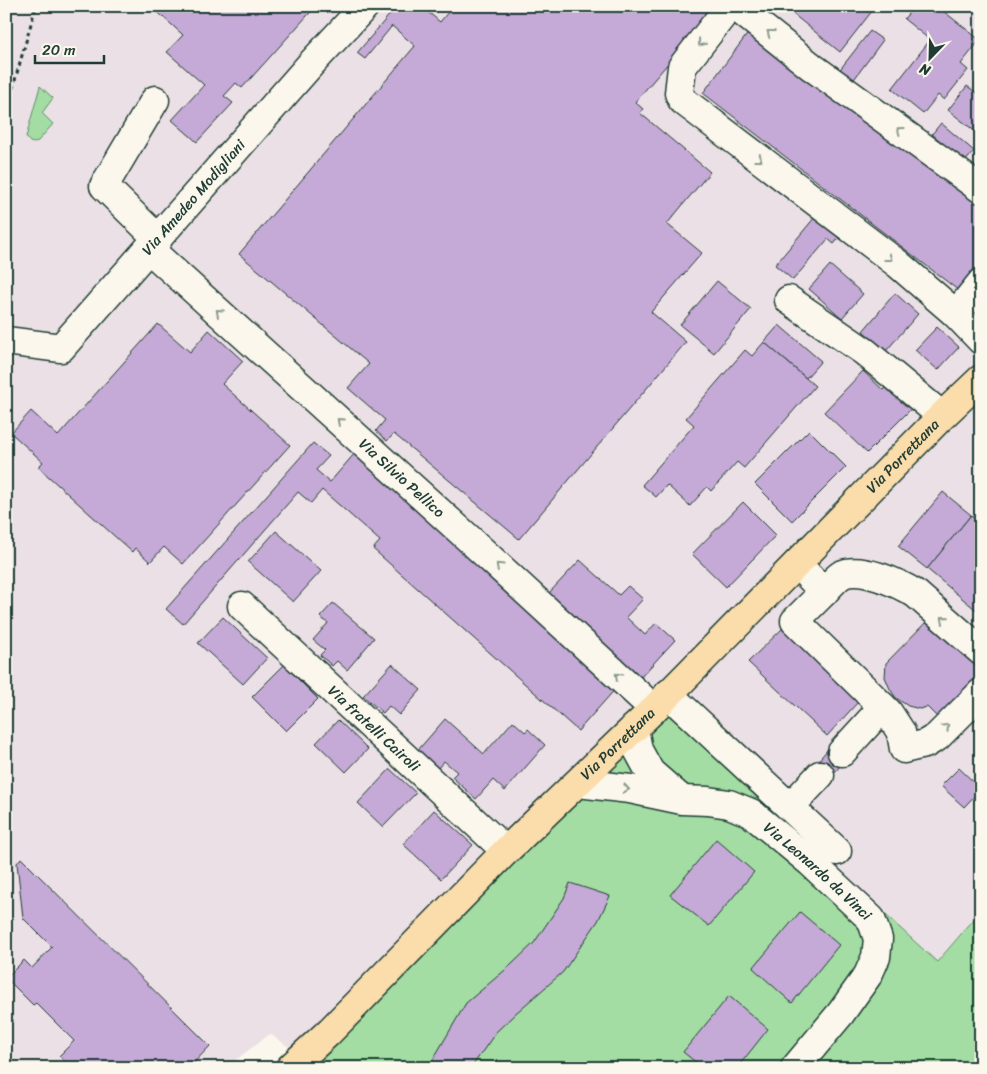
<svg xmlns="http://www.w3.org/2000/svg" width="987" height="1074" font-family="Sriracha,sans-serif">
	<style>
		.built { fill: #ebe0e5 }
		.green { fill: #a3dda3; stroke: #618d6c }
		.building { fill: #c5a9d6; stroke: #1f3d34 }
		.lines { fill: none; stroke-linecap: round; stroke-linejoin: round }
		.minor-casing { stroke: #1f3d34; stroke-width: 31 }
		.major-casing { stroke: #1f3d34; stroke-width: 31 }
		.path { stroke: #1f3d34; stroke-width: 3; stroke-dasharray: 4 4; stroke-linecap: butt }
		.minor { stroke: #fbf7ec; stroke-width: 28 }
		.major { stroke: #faddab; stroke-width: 28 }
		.oneway { stroke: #8d9a90 }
		.labels { text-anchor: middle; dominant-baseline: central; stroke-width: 4; stroke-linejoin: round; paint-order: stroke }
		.street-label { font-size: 15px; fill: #1f3d34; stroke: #fbf7ec }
	</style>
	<rect width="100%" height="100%" fill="#fbf7ec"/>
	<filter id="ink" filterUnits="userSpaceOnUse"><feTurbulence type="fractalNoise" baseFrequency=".02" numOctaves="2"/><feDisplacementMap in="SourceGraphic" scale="10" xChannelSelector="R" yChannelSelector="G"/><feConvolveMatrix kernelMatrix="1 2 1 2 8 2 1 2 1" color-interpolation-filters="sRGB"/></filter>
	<g filter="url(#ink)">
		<!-- built -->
		<path class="built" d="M 6,6 L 981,6 L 981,911 L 937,962 L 666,714 L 309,1061 L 270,1034 L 225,1068 L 6,1068 Z"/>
		<!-- green -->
		<g class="green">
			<path d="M 40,86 L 53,98 L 42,113 L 53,124 L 38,141 L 34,143 L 30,142 L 26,137 Z"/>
			<path d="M 666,713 L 937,962 L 981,911 L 981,1068 L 319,1068 L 309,1061 Z"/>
		</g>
		<!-- building -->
		<g class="building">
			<path d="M 151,6 L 316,6 L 242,88 L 236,83 L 224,96 L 233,103 L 197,142 L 172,120 L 204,85 L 167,52 L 183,35 Z"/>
			<path d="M 397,6 L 421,6 L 440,22 L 453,6 L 618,6 L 624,11 L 628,6 L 717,6 L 635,102 L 643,109 L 640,113 L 710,172 L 667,224 L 702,253 L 651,312 L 686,342 L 519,539 L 394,434 L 387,441 L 376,431 L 385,420 L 348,388 L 369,364 L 239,254 L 415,46 L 392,26 L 365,59 L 357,53 Z"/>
			<path d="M 783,6 L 876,6 L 840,52 Z"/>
			<path d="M 914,6 L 937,6 L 980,40 L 961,64 L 968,70 L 944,100 L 938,95 L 923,114 L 892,89 L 930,40 L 904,19 Z"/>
			<path d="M 752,28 L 981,205 L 981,271 L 963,294 L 703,93 Z"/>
			<path d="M 870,31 L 883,40 L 852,82 L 838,72 Z"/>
			<path d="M 967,86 L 981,96 L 981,136 L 948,110 Z"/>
			<path d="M 941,123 L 974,151 L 965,162 L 932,134 Z"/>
			<path d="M 815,217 L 839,238 L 834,244 L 828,239 L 793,280 L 775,265 Z"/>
			<path d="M 830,265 L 863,294 L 842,318 L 809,289 Z"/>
			<path d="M 717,281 L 751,309 L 714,353 L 680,325 Z"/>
			<path d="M 895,293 L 918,314 L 886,351 L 863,331 Z"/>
			<path d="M 158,324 L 190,352 L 209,330 L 243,361 L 222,384 L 290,445 L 183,564 L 164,547 L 150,562 L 135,548 L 132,552 L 38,467 L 43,462 L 11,433 L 31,411 L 58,436 Z"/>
			<path d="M 779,325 L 821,361 L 806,378 L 764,342 Z"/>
			<path d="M 937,327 L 959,347 L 938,370 L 915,350 Z"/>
			<path d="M 764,342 L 815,386 L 744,468 L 737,462 L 711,491 L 707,487 L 690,506 L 667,485 L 656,497 L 642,485 L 694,425 L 686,418 L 745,350 L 752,356 Z"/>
			<path d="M 863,371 L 883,390 L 889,384 L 913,407 L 867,453 L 824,412 Z"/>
			<path d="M 809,430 L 846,467 L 792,521 L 755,484 Z"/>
			<path d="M 313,443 L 329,456 L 316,470 L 330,482 L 355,453 L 618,686 L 578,731 L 373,549 L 380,541 L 322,490 L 311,503 L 298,492 L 183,624 L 166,609 Z"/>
			<path d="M 943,492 L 971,515 L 927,569 L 898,546 Z"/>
			<path d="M 743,502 L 776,535 L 726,587 L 692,554 Z"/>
			<path d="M 971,515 L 981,523 L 981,614 L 927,569 Z"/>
			<path d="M 276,531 L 321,571 L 293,602 L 248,562 Z"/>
			<path d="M 580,560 L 619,595 L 628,586 L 643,599 L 626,617 L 645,635 L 656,623 L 675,640 L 640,678 L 548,594 Z"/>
			<path d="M 333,603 L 374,638 L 347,670 L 337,661 L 332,666 L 320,655 L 325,650 L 313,640 L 328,623 L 320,617 Z"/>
			<path d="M 223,617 L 267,658 L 243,684 L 198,643 Z"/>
			<path d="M 928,620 L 981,671 L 981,674 L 938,718 L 927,707 L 920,709 L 908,706 L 896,698 L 890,689 L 885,677 L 886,663 Z"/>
			<path d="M 784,627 L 858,702 L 827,736 L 748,662 Z"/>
			<path d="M 392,664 L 421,690 L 399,715 L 389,706 L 383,713 L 363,696 Z"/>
			<path d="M 284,665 L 318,699 L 286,731 L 252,697 Z"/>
			<path d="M 445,719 L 484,754 L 513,721 L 525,732 L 528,729 L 545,745 L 505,791 L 493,780 L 476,799 L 452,777 L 457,772 L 444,761 L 438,768 L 418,750 Z"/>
			<path d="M 338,720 L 368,749 L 346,772 L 316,743 Z"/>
			<path d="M 833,743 L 848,757 L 827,781 L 812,768 Z"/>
			<path d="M 959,768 L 981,789 L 964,807 L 941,786 Z"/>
			<path d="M 390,769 L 416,793 L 383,827 L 358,803 Z"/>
			<path d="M 434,810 L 473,845 L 441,879 L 403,844 Z"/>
			<path d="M 716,839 L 754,872 L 709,926 L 670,895 Z"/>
			<path d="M 21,858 L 210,1046 L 189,1068 L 71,1068 L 59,1056 L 74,1041 L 36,1003 L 33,1005 L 6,978 L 24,960 L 32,968 L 52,947 L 23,918 L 17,863 Z"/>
			<path d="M 570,883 L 610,896 L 598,921 L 563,972 L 517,1012 L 496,1032 L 471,1068 L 428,1068 L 466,1003 L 511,965 L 534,943 L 564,898 Z"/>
			<path d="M 800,912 L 839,945 L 792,1003 L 753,968 Z"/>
			<path d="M 729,996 L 768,1029 L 737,1068 L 703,1068 L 683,1052 Z"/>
		</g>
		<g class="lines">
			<!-- minor casing -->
			<g class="minor-casing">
				<g id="minor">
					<path d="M 732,6 L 729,7 L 682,67 L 679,93 L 682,100 L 898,264 L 956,314 L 981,340"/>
					<path d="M 735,6 L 812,67 L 981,189"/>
					<path d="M 155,100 L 104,186 L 158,239"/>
					<path id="s1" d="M 149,249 L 467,537 L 654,709"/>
					<path d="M 789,300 L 865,352 L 942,416"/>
					<path d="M 956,314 L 981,283"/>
					<path id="s2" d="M 6,341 L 61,348 L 310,65 L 365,6"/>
					<path d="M 797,564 L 824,592 C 829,587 835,579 841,575 C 860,565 900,584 916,594 L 981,651"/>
					<path d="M 824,592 L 795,621 L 888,712 L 901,732 L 904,749 L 925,744 L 937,737 L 981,693"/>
					<path id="s3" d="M 242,606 L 506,851"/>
					<path d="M 668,694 L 837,851"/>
					<path d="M 634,728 L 638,750 L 650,772 L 681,799"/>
					<path d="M 842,752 L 883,707"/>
					<path id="s4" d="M 578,783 L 630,789 L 682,800 L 708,801 L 729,804 L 751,813 L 810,862 L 871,919 L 878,939 L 876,957 L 868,975 L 841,1013 L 795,1068"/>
					<path d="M 790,807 L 820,775"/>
				</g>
			</g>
			<!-- major casing -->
			<g class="major-casing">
				<g id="major">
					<path id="s5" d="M 290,1068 L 329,1032 L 506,851 L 654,709 L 942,416 L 981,379"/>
				</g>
			</g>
			<!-- path -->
			<path class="path" d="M 6,112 L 36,6"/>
			<!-- minor -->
			<use href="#minor" class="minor"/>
			<!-- major -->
			<use href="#major" class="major"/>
		</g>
		<!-- one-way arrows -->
		<defs><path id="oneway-chevron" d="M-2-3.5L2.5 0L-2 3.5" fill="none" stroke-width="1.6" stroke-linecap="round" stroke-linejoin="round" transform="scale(1.25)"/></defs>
		<g class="oneway">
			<use href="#oneway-chevron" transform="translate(770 33) rotate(-142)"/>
			<use href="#oneway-chevron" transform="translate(701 43) rotate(128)"/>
			<use href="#oneway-chevron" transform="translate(900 130) rotate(-144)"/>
			<use href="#oneway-chevron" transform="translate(759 159) rotate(38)"/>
			<use href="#oneway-chevron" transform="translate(889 258) rotate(37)"/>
			<use href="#oneway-chevron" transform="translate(219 312) rotate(-138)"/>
			<use href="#oneway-chevron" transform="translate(340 421) rotate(-138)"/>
			<use href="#oneway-chevron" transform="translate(499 566) rotate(-137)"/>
			<use href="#oneway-chevron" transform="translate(944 619) rotate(-139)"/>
			<use href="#oneway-chevron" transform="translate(618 676) rotate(-137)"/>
			<use href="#oneway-chevron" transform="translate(946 727) rotate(-47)"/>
			<use href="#oneway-chevron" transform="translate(626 789) rotate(9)"/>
		</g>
	</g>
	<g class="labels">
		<!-- street labels -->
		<g class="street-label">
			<text stroke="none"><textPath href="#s2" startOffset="256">Via Amedeo Modigliani</textPath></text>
			<text stroke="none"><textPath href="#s5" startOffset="866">Via Porrettana</textPath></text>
			<text stroke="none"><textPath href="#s1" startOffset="341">Via Silvio Pellico</textPath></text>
			<text stroke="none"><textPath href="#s3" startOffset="180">Via fratelli Cairoli</textPath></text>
			<text stroke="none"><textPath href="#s5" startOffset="461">Via Porrettana</textPath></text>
			<text stroke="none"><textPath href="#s4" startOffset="265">Via Leonardo da Vinci</textPath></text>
		</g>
	</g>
	<!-- margin -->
	<rect width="987" height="1074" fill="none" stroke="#fbf7ec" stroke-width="25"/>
	<rect x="12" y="12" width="962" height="1049" fill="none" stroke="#1f3d34" stroke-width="2" filter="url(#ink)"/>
	<!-- north arrow -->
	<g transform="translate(930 58) rotate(203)" stroke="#fbf7ec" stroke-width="4" paint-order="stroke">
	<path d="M0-4L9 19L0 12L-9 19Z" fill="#1f3d34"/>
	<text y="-8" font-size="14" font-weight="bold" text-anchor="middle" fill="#1f3d34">N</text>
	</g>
	<!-- scale -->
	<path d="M35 55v8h69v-8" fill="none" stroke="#1f3d34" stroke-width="2.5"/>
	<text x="42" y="55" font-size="15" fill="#1f3d34" stroke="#fbf7ec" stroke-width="4" paint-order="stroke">20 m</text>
</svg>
